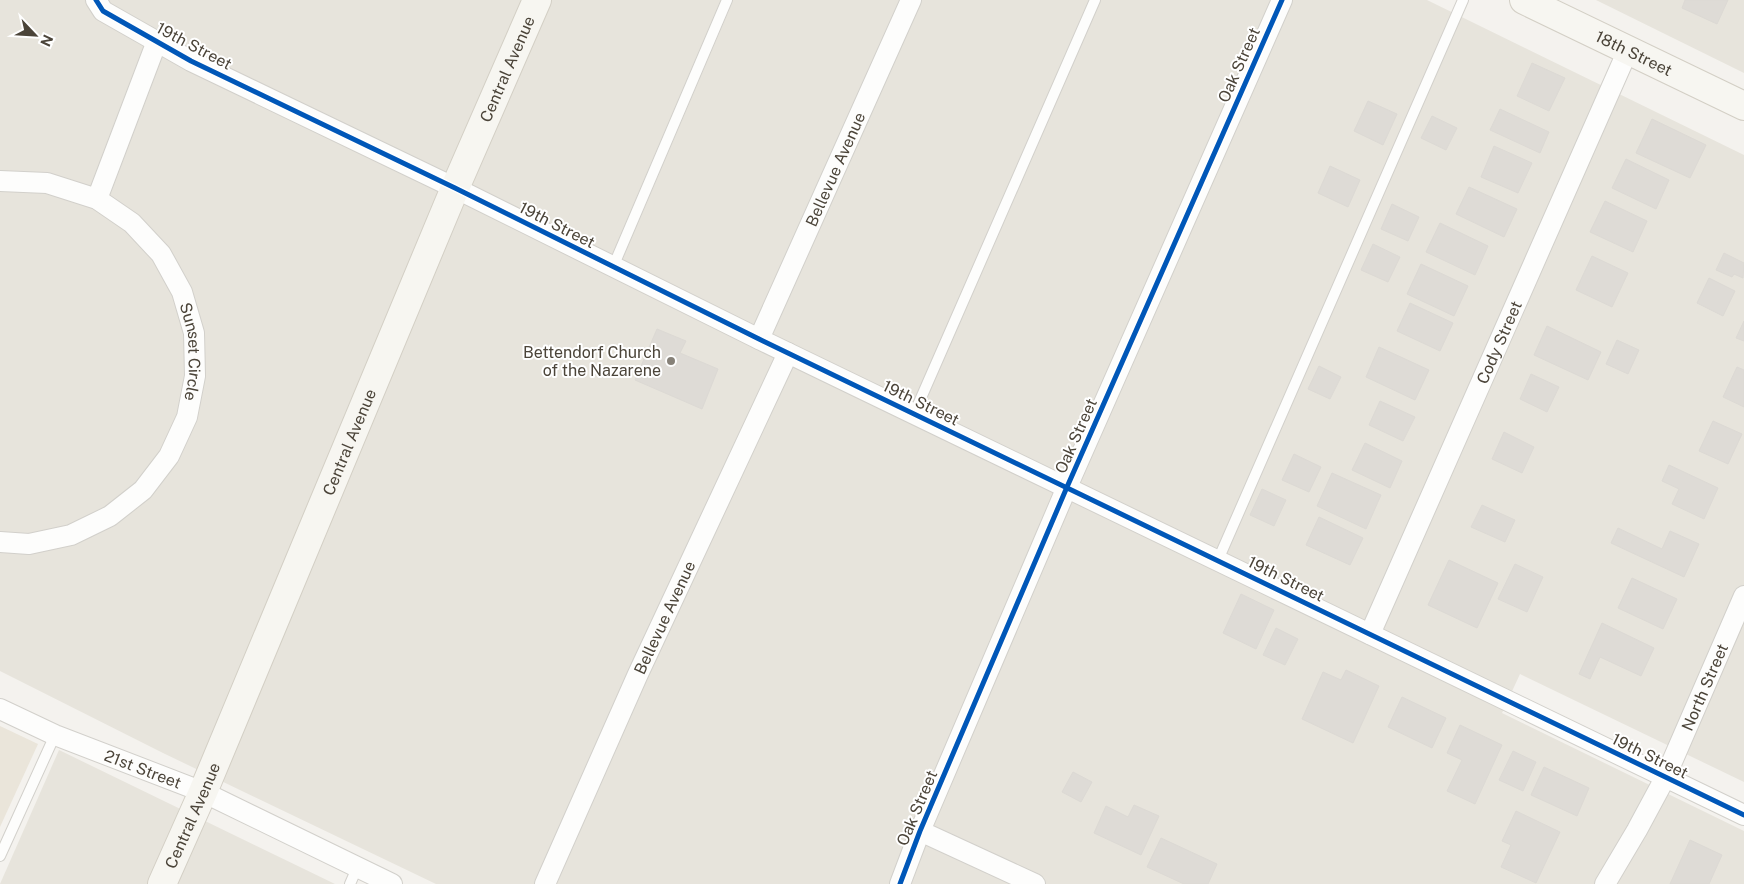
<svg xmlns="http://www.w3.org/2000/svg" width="1744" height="884" font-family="'Public Sans',sans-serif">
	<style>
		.residential { fill: #e7e4dc }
		.education { fill: #eae5da }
		.building { fill: #dedbd6; stroke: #dcd9d4 }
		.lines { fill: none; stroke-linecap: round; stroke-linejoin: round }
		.lane-casing { stroke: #d2d0cb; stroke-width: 12 }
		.street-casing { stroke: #d2d0cb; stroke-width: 22 }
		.secondary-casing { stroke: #d3cfc5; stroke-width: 30 }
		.lane { stroke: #fdfdfc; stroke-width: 10 }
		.street { stroke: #fdfdfc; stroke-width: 20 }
		.secondary { stroke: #f7f6f1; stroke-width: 28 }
		.cycleway-casing { stroke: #fff; stroke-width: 8 }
		.cycleway { stroke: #0057b8; stroke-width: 5 }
		.poi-dot { fill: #868178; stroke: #fff; stroke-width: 2 }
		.labels { text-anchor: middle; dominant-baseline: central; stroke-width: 4; stroke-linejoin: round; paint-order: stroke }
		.street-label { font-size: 16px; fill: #4b4439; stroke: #fff }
		.poi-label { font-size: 16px; fill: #4b4439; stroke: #fff; text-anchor: end }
	</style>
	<rect width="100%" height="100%" fill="#f4f2ee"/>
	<!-- residential -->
	<g class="residential">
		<path d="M 0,0 L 1427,0 L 1744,155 L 1744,782 L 1520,674 L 1502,713 L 1744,831 L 1744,884 L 436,884 L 163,753 L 0,671 Z"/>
		<path d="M 1596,0 L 1744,0 L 1744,73 Z"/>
		<path d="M 59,750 L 335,884 L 0,884 Z"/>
	</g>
	<!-- education -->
	<path class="education" d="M 0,726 L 38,744 L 0,827 Z"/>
	<!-- building -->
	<g class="building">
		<path d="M 1685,0 L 1728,0 L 1717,24 L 1682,8 Z"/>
		<path d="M 1532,63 L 1565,78 L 1549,111 L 1517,96 Z"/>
		<path d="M 1368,101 L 1397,114 L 1383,145 L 1354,131 Z"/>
		<path d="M 1500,109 L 1549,132 L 1540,153 L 1490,130 Z"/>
		<path d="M 1432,116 L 1457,128 L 1446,150 L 1421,138 Z"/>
		<path d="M 1652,119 L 1706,145 L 1690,178 L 1636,153 Z"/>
		<path d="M 1494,146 L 1532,163 L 1518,193 L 1481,177 Z"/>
		<path d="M 1626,159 L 1669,180 L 1656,209 L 1612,188 Z"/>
		<path d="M 1330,166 L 1360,180 L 1348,207 L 1318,193 Z"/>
		<path d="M 1469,187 L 1517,209 L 1504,237 L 1456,214 Z"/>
		<path d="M 1605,201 L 1647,221 L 1633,252 L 1590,232 Z"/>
		<path d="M 1392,204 L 1419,217 L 1408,241 L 1381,229 Z"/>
		<path d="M 1440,223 L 1488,246 L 1475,275 L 1426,252 Z"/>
		<path d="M 1373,244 L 1400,257 L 1388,282 L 1361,270 Z"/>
		<path d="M 1724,253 L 1744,263 L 1743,278 L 1734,274 L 1732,277 L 1716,270 Z"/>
		<path d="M 1592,256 L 1628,273 L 1612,307 L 1576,290 Z"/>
		<path d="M 1421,264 L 1468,286 L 1454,316 L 1407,294 Z"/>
		<path d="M 1709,278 L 1735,291 L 1723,316 L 1697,303 Z"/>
		<path d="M 1410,303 L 1453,323 L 1440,351 L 1397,331 Z"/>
		<path d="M 1744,321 L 1744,341 L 1736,338 Z"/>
		<path d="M 1547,326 L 1601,352 L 1588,380 L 1534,355 Z"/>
		<path d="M 657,329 L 686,341 L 680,353 L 718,369 L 702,409 L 635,380 Z"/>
		<path d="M 1617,340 L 1639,350 L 1628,374 L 1606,364 Z"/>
		<path d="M 1379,347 L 1429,370 L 1415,400 L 1366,377 Z"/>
		<path d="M 1319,366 L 1341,377 L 1330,399 L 1308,389 Z"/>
		<path d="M 1737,367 L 1744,370 L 1744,407 L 1723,397 Z"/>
		<path d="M 1531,374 L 1559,387 L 1547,412 L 1520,399 Z"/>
		<path d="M 1380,401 L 1415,417 L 1403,441 L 1369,425 Z"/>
		<path d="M 1713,421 L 1742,434 L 1728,464 L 1699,451 Z"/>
		<path d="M 1504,432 L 1534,447 L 1522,473 L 1492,459 Z"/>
		<path d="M 1365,443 L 1402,461 L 1390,488 L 1352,470 Z"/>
		<path d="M 1294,454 L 1321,467 L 1309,492 L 1282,480 Z"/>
		<path d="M 1669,465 L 1718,488 L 1704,519 L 1672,504 L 1679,489 L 1662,481 Z"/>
		<path d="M 1332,473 L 1381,495 L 1366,529 L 1317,506 Z"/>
		<path d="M 1262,489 L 1286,500 L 1274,526 L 1250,515 Z"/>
		<path d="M 1482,505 L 1515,520 L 1505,542 L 1471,527 Z"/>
		<path d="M 1319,517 L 1363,538 L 1350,565 L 1306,545 Z"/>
		<path d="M 1618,528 L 1662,549 L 1670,531 L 1699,544 L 1684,577 L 1611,543 Z"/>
		<path d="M 1449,560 L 1498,583 L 1477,628 L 1428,605 Z"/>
		<path d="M 1515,564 L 1543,577 L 1527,612 L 1498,599 Z"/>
		<path d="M 1632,578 L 1677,599 L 1663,629 L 1618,608 Z"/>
		<path d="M 1241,594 L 1274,610 L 1256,649 L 1223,633 Z"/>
		<path d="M 1602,623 L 1654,648 L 1641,676 L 1600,657 L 1590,679 L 1579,674 Z"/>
		<path d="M 1276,628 L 1298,639 L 1285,665 L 1263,655 Z"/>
		<path d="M 1346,670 L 1379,686 L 1353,743 L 1302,719 L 1323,672 L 1341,680 Z"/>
		<path d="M 1402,697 L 1446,718 L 1432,748 L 1388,727 Z"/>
		<path d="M 1460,725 L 1502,745 L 1475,804 L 1447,791 L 1462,760 L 1447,753 Z"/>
		<path d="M 1513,751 L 1536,762 L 1523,791 L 1499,780 Z"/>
		<path d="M 1544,767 L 1589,788 L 1577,816 L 1531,795 Z"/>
		<path d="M 1073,772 L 1092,782 L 1081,802 L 1062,792 Z"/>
		<path d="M 1134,805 L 1159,816 L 1141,855 L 1094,833 L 1106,806 L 1128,817 Z"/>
		<path d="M 1516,811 L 1560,832 L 1536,883 L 1501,867 L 1511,845 L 1502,841 Z"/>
		<path d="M 1161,838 L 1217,864 L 1208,884 L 1184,884 L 1147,867 Z"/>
		<path d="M 1690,840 L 1722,855 L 1709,884 L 1670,884 Z"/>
	</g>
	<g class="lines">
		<!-- lane casing -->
		<g class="lane-casing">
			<g id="lane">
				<path d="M 613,267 L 727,0"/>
				<path d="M 914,414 L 1095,0"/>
				<path d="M 1218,560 L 1463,0"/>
				<path d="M 0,856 L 55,735"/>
				<path d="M 350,884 L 357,868"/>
			</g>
		</g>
		<!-- street casing -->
		<g class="street-casing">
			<g id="street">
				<path d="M 96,0 L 103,11 L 191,61 L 455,188 L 759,339 L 1744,815"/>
				<path id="s1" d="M 0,181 L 47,183 L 97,199 L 132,223 L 161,254 L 182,292 L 194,333 L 195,376 L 187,417 L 169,456 L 143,490 L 110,516 L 71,535 L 29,544 L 0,542"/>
				<path d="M 97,199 L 157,41"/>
				<path id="s2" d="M 759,339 L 911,0"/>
				<path id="s3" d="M 1370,634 L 1628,50"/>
				<path id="s4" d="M 0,709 L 55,735 L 203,792 L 392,884"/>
				<path d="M 920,831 L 1035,884"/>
				<path id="s5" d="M 545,884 L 638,674 L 788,353"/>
				<path d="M 900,884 L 920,831 L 1067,487 L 1282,0"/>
				<path id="s6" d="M 1605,884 L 1637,830 L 1665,778 L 1744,596"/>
			</g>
		</g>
		<!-- secondary casing -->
		<g class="secondary-casing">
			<g id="secondary">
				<path id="s7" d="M 1524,0 L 1744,106"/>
				<path id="s8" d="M 162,884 L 203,792 L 455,188 L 537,0"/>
			</g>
		</g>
		<!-- lane -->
		<use href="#lane" class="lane"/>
		<!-- street -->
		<use href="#street" class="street"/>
		<!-- secondary -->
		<use href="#secondary" class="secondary"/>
		<!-- cycleway casing -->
		<g class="cycleway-casing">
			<g id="cycleway">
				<path d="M 96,0 L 103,11 L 191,61 L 455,188 L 759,339 L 1744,815"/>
				<path d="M 900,884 L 920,831 L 1067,487 L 1282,0"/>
			</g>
		</g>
		<!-- cycleway -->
		<use href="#cycleway" class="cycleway"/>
	</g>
	<!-- markers -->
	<circle class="poi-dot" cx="671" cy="361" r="5"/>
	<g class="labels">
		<!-- street labels -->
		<g class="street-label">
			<text transform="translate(194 46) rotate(28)">19th Street</text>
			<text stroke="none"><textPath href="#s7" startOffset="122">18th Street</textPath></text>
			<text transform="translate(1239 65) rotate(-66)">Oak Street</text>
			<text stroke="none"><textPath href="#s8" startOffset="885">Central Avenue</textPath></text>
			<text stroke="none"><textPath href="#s2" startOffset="186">Bellevue Avenue</textPath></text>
			<text transform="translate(557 225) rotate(27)">19th Street</text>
			<text stroke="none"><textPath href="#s3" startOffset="319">Cody Street</textPath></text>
			<text stroke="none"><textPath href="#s1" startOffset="289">Sunset Circle</textPath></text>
			<text transform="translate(921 403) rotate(26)">19th Street</text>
			<text transform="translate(1076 436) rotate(-66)">Oak Street</text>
			<text stroke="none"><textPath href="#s8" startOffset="480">Central Avenue</textPath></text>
			<text transform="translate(1286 579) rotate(26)">19th Street</text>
			<text stroke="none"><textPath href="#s5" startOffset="292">Bellevue Avenue</textPath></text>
			<text stroke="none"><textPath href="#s6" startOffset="221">North Street</textPath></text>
			<text transform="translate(1650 756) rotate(26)">19th Street</text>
			<text stroke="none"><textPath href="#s4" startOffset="155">21st Street</textPath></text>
			<text transform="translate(917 808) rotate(-67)">Oak Street</text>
			<text stroke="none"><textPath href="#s8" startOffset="75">Central Avenue</textPath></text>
		</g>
		<!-- poi labels -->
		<g class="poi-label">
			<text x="661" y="352">Bettendorf Church<tspan x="661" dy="18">of the Nazarene</tspan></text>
		</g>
	</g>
	<!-- north arrow -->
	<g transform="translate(35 35) rotate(115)" stroke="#ffffff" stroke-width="4" paint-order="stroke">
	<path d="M0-4L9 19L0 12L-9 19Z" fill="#4b4439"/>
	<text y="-8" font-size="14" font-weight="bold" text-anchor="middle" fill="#4b4439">N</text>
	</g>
</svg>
